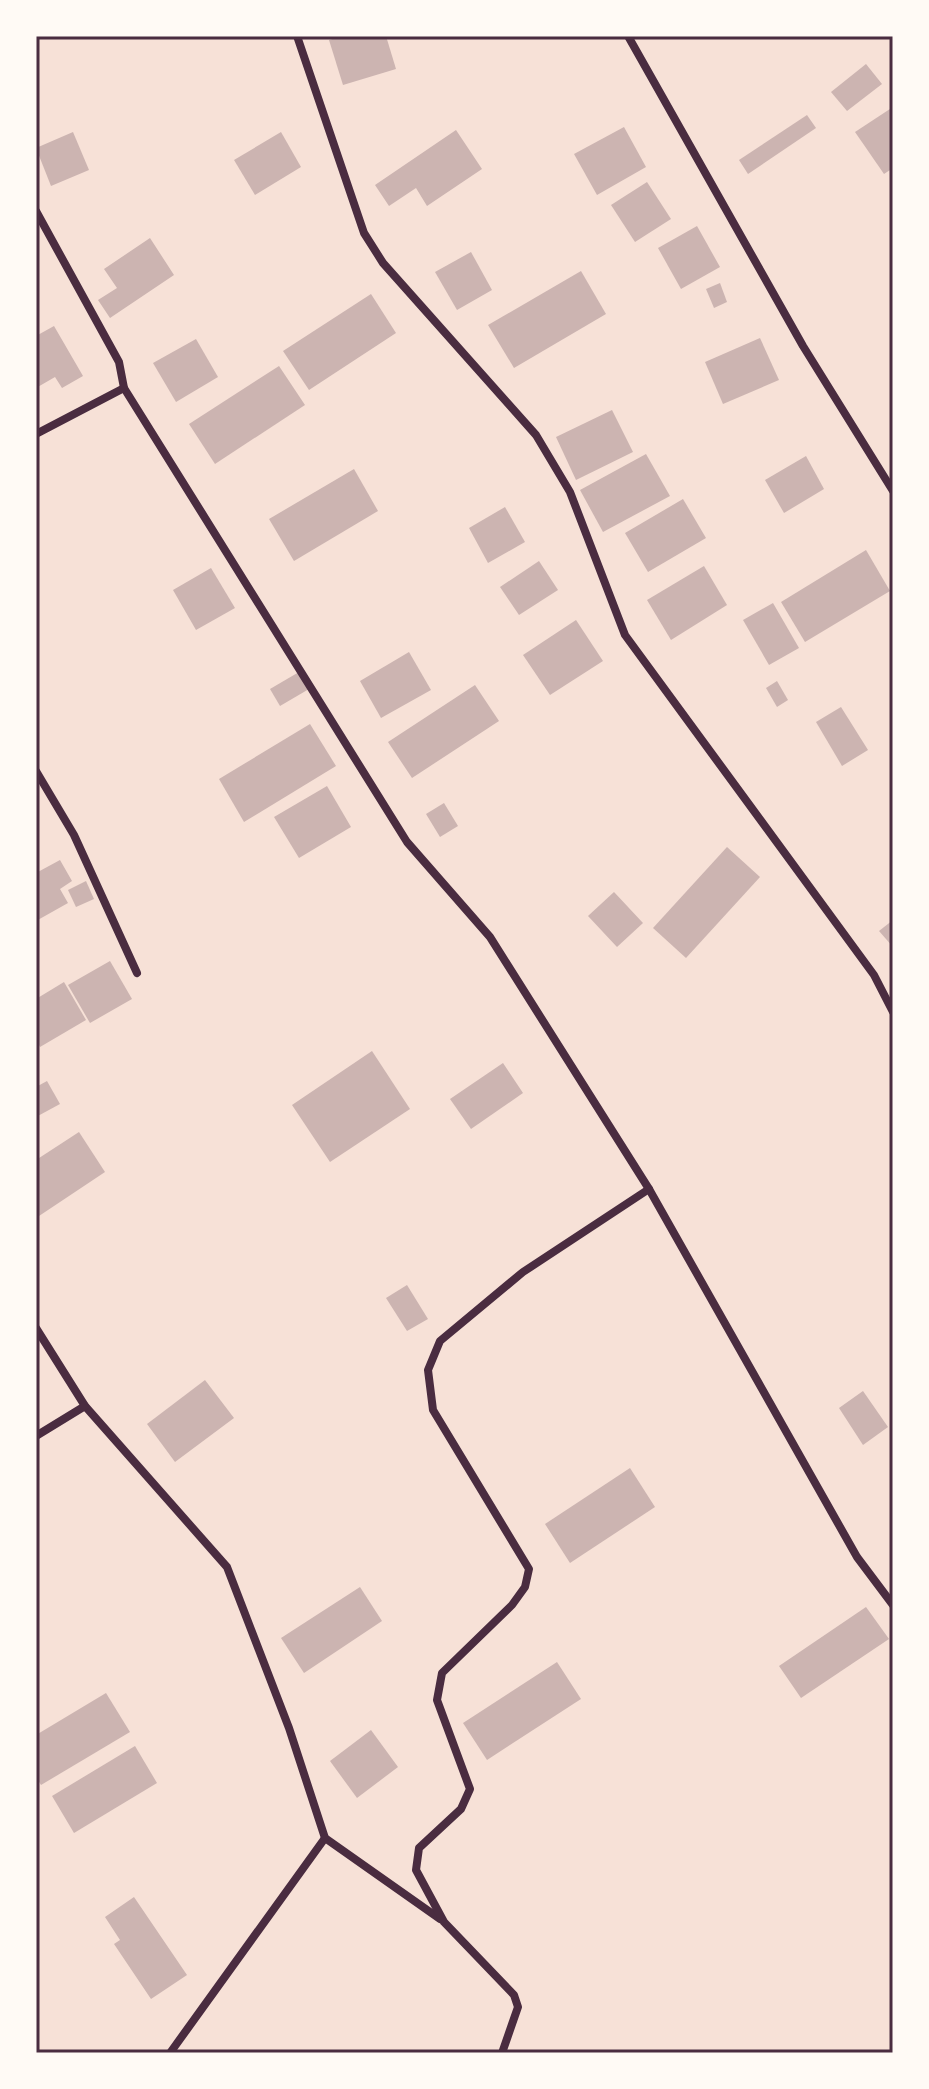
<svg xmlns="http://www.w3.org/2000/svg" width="929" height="2089" font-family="'Titillium Web',sans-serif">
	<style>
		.building { fill: #ccb4b1 }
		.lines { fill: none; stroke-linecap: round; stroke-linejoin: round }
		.minor { stroke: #4a2c40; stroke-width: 8 }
		.neatline { fill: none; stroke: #4a2c40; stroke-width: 3 }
	</style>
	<rect width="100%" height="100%" fill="#f7e1d7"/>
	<!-- building -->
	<g class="building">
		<path d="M 343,36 L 386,36 L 396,69 L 343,85 L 329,40 Z"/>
		<path d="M 866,64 L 882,84 L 847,111 L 831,92 Z"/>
		<path d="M 893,107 L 893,168 L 884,174 L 855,132 Z"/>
		<path d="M 807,115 L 816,128 L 748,174 L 739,160 Z"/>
		<path d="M 624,127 L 646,167 L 597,195 L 574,154 Z"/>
		<path d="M 456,130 L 482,169 L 427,206 L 416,188 L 389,206 L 375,185 Z"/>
		<path d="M 73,132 L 89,170 L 51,186 L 36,148 Z"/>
		<path d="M 281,132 L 301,167 L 255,195 L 234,160 Z"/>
		<path d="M 647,182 L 671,219 L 635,242 L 611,205 Z"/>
		<path d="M 697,226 L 720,267 L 681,289 L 658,248 Z"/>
		<path d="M 150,238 L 174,275 L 110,318 L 98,300 L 117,288 L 104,269 Z"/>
		<path d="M 471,252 L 492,290 L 457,310 L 435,272 Z"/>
		<path d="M 581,271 L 606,314 L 514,368 L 488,325 Z"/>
		<path d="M 720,283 L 727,302 L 714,308 L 706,289 Z"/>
		<path d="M 371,294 L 396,333 L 309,390 L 283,351 Z"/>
		<path d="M 54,326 L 83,376 L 62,388 L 55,377 L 36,388 L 36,336 Z"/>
		<path d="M 760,338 L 779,380 L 723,404 L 705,362 Z"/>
		<path d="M 196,339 L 218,377 L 176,402 L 153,363 Z"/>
		<path d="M 279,366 L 305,405 L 215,464 L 189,424 Z"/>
		<path d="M 612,410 L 633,452 L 576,480 L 556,437 Z"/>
		<path d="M 646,454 L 670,496 L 603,532 L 580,490 Z"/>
		<path d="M 806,456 L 824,489 L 784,513 L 765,480 Z"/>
		<path d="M 354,469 L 378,511 L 294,561 L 269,519 Z"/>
		<path d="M 683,499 L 706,538 L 648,572 L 625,533 Z"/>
		<path d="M 505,507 L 525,542 L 488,563 L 469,528 Z"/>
		<path d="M 866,550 L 890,591 L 805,642 L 781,602 Z"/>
		<path d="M 539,561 L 558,590 L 519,615 L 500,587 Z"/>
		<path d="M 704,566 L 727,605 L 671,640 L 647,600 Z"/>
		<path d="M 211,568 L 235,608 L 196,630 L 173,590 Z"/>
		<path d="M 773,603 L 799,648 L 769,665 L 743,620 Z"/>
		<path d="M 576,620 L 603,661 L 550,695 L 523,655 Z"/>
		<path d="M 409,652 L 431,690 L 381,718 L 360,681 Z"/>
		<path d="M 299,672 L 309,689 L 280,706 L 270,689 Z"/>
		<path d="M 777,681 L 788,700 L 777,707 L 766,688 Z"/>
		<path d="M 475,685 L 499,721 L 412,778 L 388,742 Z"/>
		<path d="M 841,707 L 868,750 L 842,766 L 816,722 Z"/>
		<path d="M 310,724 L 336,766 L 244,822 L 219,779 Z"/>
		<path d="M 327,786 L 351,827 L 299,858 L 274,817 Z"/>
		<path d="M 444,803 L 458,826 L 440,837 L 426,814 Z"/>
		<path d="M 727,847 L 760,877 L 686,958 L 653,928 Z"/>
		<path d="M 60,860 L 72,881 L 60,889 L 68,903 L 36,921 L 36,873 Z"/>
		<path d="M 86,881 L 94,899 L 76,907 L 68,890 Z"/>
		<path d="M 614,892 L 643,923 L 617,947 L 588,916 Z"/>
		<path d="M 893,920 L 893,947 L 879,931 Z"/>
		<path d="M 110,961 L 132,999 L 90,1023 L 68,985 Z"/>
		<path d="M 64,982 L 86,1020 L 40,1047 L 36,1039 L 36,999 Z"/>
		<path d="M 372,1051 L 410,1109 L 330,1162 L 292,1105 Z"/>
		<path d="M 503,1063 L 523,1093 L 471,1129 L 450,1099 Z"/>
		<path d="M 47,1081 L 60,1104 L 36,1117 L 36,1087 Z"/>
		<path d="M 79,1132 L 105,1172 L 36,1218 L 36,1160 Z"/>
		<path d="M 407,1285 L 428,1319 L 407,1331 L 386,1298 Z"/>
		<path d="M 205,1380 L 234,1418 L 175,1462 L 147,1424 Z"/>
		<path d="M 863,1391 L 888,1427 L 863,1445 L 839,1408 Z"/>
		<path d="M 630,1468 L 655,1507 L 570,1563 L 545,1524 Z"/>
		<path d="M 360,1587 L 382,1621 L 304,1673 L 281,1638 Z"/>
		<path d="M 866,1607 L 889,1639 L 801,1698 L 779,1666 Z"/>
		<path d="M 557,1662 L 581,1699 L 487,1760 L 463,1723 Z"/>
		<path d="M 106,1693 L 130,1732 L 41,1785 L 36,1777 L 36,1735 Z"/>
		<path d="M 371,1730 L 398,1767 L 357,1798 L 330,1761 Z"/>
		<path d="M 135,1746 L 157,1783 L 74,1833 L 52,1796 Z"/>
		<path d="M 134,1897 L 187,1975 L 151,1999 L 114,1944 L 120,1940 L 105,1917 Z"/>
	</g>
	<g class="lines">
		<!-- minor -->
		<g class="minor">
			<path d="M 297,36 L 364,233 L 383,263 L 536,435 L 570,492 L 625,635 L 874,975 L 893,1012"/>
			<path d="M 628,36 L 803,346 L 893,491"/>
			<path d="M 36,211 L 119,362 L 124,388 L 407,842 L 490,937 L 649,1189 L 857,1557 L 893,1605"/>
			<path d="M 36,434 L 124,388"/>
			<path d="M 36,771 L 74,835 L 137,973"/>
			<path d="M 36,1328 L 85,1406 L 227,1567 L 289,1728 L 325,1838 L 440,1919"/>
			<path d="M 36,1436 L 85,1406"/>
			<path d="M 170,2053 L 325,1838"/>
			<path d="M 502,2053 L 518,2007 L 514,1995 L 444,1922 L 416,1870 L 419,1848 L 461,1809 L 470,1789 L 437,1700 L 442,1673 L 512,1605 L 525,1587 L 529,1569 L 433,1410 L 428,1370 L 440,1341 L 523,1272 L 649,1189"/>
		</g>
	</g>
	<!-- border -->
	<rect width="929" height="2089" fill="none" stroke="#fffaf5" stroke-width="76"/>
	<rect x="38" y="38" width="853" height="2013" class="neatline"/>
</svg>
